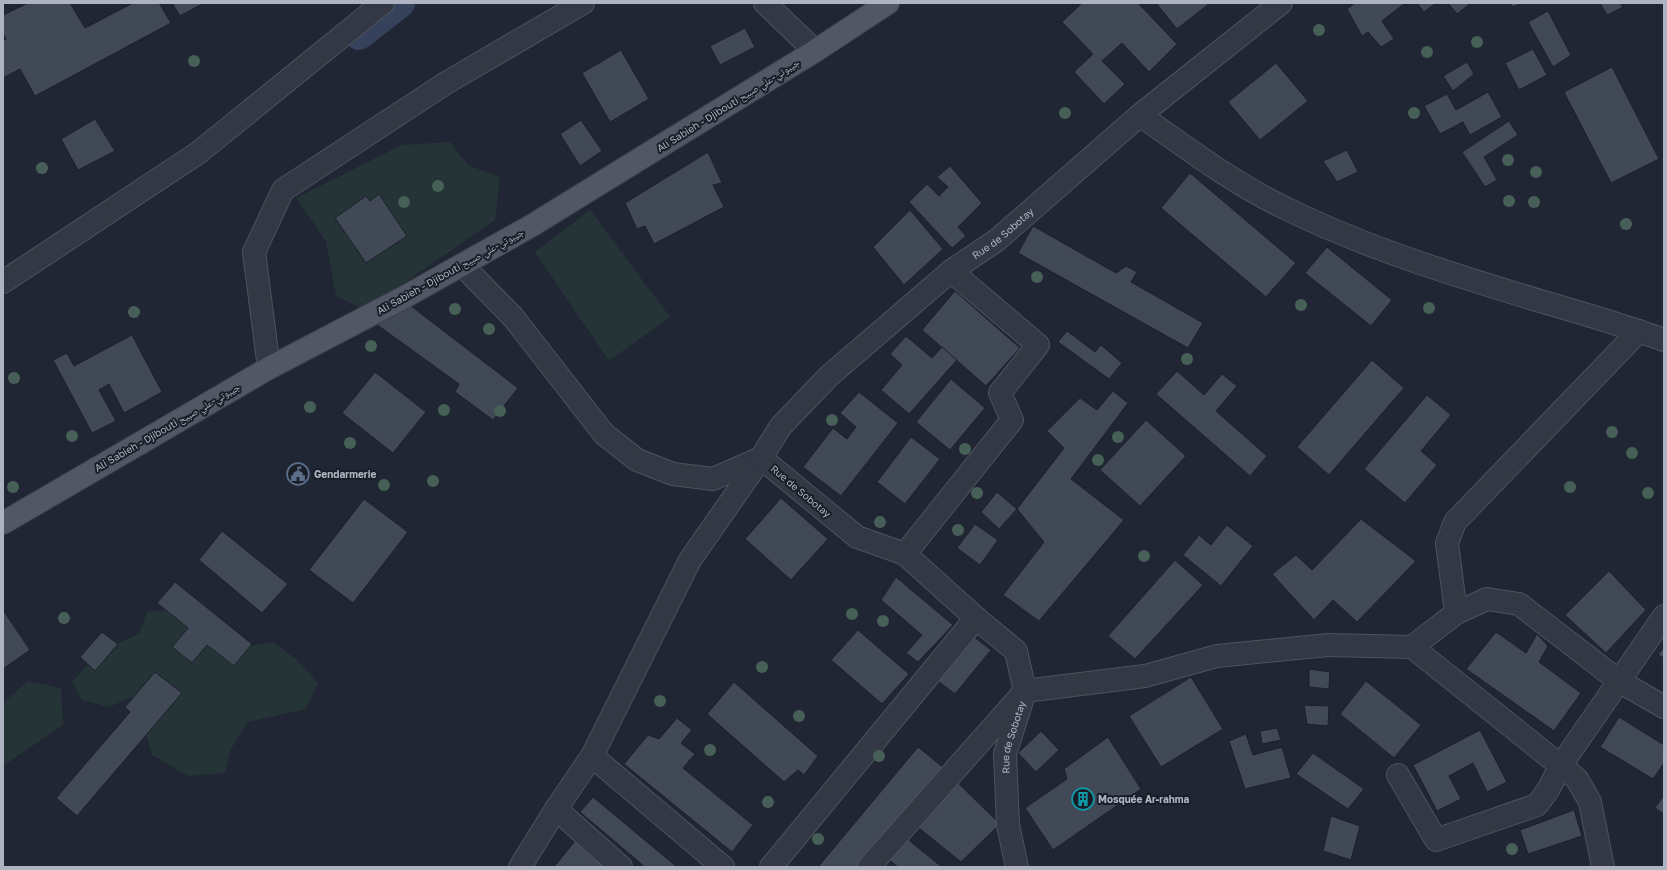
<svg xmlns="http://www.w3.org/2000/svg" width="1667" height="870" font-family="'Golos Text','Noto Naskh Arabic',sans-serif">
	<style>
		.green { fill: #253437 }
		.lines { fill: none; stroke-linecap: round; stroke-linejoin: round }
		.canal { stroke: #36425b; stroke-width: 30 }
		.building { fill: #414957; stroke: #1b202a }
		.minor-casing { stroke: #4e535f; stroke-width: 24 }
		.major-casing { stroke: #3d424d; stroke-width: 24 }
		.minor { stroke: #333844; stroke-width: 22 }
		.major { stroke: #515764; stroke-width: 22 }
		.tree { fill: #476057 }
		.labels { text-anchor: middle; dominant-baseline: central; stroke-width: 4; stroke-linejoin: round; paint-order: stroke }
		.street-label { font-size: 10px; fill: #adb3c1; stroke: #191e28 }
		.poi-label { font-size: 10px; font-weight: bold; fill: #adb3c1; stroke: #191e28; text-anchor: start }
	</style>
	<rect width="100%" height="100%" fill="#202633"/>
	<!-- green -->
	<g class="green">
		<path d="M 450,142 L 468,165 L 500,177 L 495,220 L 397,288 L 361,308 L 336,296 L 326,241 L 296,198 L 402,145 Z"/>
		<path d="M 590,210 L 670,317 L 609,361 L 535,252 Z"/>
		<path d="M 171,609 L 226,650 L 273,642 L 297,660 L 318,683 L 306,709 L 248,722 L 231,749 L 225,773 L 188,776 L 152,755 L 144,728 L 159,686 L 109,707 L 82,700 L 72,682 L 99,652 L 139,634 L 147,612 Z"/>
		<path d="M 28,681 L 61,688 L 63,725 L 3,766 L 3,703 Z"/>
	</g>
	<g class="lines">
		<!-- canal -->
		<path class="canal" d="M 359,35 L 400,3"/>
	</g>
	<!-- building -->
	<g class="building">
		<path d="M 28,3 L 70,3 L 85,28 L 133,3 L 159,3 L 171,23 L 35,96 L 20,69 L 3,78 L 3,40 L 6,39 L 3,34 L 3,15 Z"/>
		<path d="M 172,3 L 204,3 L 180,16 Z"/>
		<path d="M 1082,3 L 1138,3 L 1177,44 L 1149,72 L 1122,43 L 1102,61 L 1125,84 L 1104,104 L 1074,72 L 1093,54 L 1062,22 Z"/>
		<path d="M 1156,3 L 1210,3 L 1177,29 Z"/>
		<path d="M 1355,3 L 1405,3 L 1382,21 L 1394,39 L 1381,47 L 1368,32 L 1362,36 L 1347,9 Z"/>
		<path d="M 1417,3 L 1436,3 L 1424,12 Z"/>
		<path d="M 1448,3 L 1471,3 L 1457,14 Z"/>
		<path d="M 1510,3 L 1522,3 L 1513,7 Z"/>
		<path d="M 1600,3 L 1620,3 L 1623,7 L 1607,15 Z"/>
		<path d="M 1548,11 L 1571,55 L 1553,67 L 1528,22 Z"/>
		<path d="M 745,28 L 755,47 L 720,65 L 710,46 Z"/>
		<path d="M 1533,49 L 1547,75 L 1519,90 L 1505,63 Z"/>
		<path d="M 621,50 L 649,99 L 610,122 L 582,73 Z"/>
		<path d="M 1467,62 L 1474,74 L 1453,91 L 1443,76 Z"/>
		<path d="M 1276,63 L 1308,101 L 1260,140 L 1228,102 Z"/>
		<path d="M 1612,67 L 1659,159 L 1611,183 L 1564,92 Z"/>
		<path d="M 1488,92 L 1502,117 L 1470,135 L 1463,122 L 1440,134 L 1424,106 L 1447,94 L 1456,110 Z"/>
		<path d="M 95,119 L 115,151 L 78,170 L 61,139 Z"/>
		<path d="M 581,120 L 602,151 L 580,166 L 560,134 Z"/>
		<path d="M 1509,121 L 1518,135 L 1484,157 L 1497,180 L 1485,187 L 1462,152 Z"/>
		<path d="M 1347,150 L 1358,172 L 1337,182 L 1323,161 Z"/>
		<path d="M 708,152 L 722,183 L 713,185 L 724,207 L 654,244 L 645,226 L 637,229 L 625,203 Z"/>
		<path d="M 950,166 L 982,203 L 958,227 L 966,236 L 952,248 L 909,202 L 927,184 L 939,196 L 948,187 L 937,177 Z"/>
		<path d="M 1190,173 L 1296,263 L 1266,297 L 1161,208 Z"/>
		<path d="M 379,194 L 407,236 L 366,263 L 335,218 L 366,196 L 370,201 Z"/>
		<path d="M 910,210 L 943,249 L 904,285 L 873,247 Z"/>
		<path d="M 1033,226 L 1116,273 L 1126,266 L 1137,272 L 1131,282 L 1203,323 L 1188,348 L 1018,253 Z"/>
		<path d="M 1327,247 L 1392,300 L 1371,326 L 1305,273 Z"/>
		<path d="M 955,291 L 1020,348 L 986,386 L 922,330 Z"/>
		<path d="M 411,306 L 518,388 L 493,420 L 455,392 L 459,384 L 376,324 Z"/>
		<path d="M 1067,331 L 1095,352 L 1101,345 L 1122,363 L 1109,379 L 1058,342 Z"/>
		<path d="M 132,335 L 162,392 L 124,413 L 109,384 L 99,390 L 116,421 L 92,433 L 53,360 L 67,353 L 74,366 Z"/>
		<path d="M 906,336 L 932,358 L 942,347 L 957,360 L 909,414 L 881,390 L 902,365 L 890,354 Z"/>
		<path d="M 1372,360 L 1404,388 L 1329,475 L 1297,447 Z"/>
		<path d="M 1177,371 L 1204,395 L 1222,374 L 1237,386 L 1216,411 L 1267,456 L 1250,476 L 1156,394 Z"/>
		<path d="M 375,372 L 426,412 L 393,453 L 342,413 Z"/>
		<path d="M 951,379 L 985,408 L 950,450 L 916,422 Z"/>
		<path d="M 1113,391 L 1128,403 L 1071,479 L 1124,520 L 1039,621 L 1003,595 L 1044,542 L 1017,509 L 1064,448 L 1047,431 L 1080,398 L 1097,410 Z"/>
		<path d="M 859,392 L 898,423 L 841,496 L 803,467 L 833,428 L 847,439 L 856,427 L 840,413 Z"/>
		<path d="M 1427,395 L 1451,415 L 1421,451 L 1437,465 L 1405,503 L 1364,469 Z"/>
		<path d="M 1146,420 L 1186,456 L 1140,506 L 1100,470 Z"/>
		<path d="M 911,437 L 940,459 L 905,504 L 877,482 Z"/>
		<path d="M 997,492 L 1017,509 L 999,529 L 981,512 Z"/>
		<path d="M 781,498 L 828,539 L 791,580 L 745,539 Z"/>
		<path d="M 364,499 L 408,532 L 353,603 L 309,570 Z"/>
		<path d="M 1361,519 L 1416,561 L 1357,622 L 1333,600 L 1314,620 L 1272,574 L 1296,555 L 1312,570 Z"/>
		<path d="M 975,524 L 998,540 L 980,565 L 957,548 Z"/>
		<path d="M 1227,525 L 1253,546 L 1221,586 L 1183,555 L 1199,535 L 1211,545 Z"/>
		<path d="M 222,531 L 288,584 L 262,613 L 199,560 Z"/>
		<path d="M 1175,560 L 1203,585 L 1135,659 L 1108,636 Z"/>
		<path d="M 1609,571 L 1646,610 L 1606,653 L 1565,615 Z"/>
		<path d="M 896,577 L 953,625 L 918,662 L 906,653 L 922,635 L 881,600 Z"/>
		<path d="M 175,582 L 252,644 L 234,666 L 207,645 L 192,663 L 172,647 L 188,628 L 157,603 Z"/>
		<path d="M 3,610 L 30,650 L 3,669 Z"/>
		<path d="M 858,630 L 909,674 L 882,704 L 831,660 Z"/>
		<path d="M 102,632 L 118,644 L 95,671 L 80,657 Z"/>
		<path d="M 1496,632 L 1526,653 L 1537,634 L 1548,646 L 1539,662 L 1581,693 L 1554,731 L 1466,669 Z"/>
		<path d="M 974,637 L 991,650 L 955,694 L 938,681 Z"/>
		<path d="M 1664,647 L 1664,658 L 1658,655 Z"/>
		<path d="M 1309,669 L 1330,672 L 1329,689 L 1309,687 Z"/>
		<path d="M 155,672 L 182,693 L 77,816 L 56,798 L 130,712 L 125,707 Z"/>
		<path d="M 1191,677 L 1223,729 L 1161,767 L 1129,716 Z"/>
		<path d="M 1366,681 L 1421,725 L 1394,758 L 1340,714 Z"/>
		<path d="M 734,682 L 818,756 L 804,775 L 798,770 L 784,782 L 707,714 Z"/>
		<path d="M 1304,705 L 1329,706 L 1328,726 L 1307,724 Z"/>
		<path d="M 1619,717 L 1664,745 L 1664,763 L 1653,779 L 1600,747 Z"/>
		<path d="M 677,718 L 692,730 L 681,743 L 695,754 L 683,768 L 753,825 L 732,852 L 624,764 L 648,735 L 659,739 Z"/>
		<path d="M 1277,728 L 1281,740 L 1262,744 L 1260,731 Z"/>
		<path d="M 1480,730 L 1507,782 L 1487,792 L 1473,763 L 1449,776 L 1461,799 L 1437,811 L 1413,765 Z"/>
		<path d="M 1041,731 L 1059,750 L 1036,772 L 1018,753 Z"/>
		<path d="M 1246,734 L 1253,755 L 1282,747 L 1291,778 L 1245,789 L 1229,741 Z"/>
		<path d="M 1108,737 L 1141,789 L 1053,850 L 1025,808 L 1067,779 L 1064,769 Z"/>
		<path d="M 918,747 L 944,768 L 863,867 L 818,867 Z"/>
		<path d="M 1313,753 L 1364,789 L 1348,809 L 1296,774 Z"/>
		<path d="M 957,782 L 1000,824 L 961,862 L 919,828 Z"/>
		<path d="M 1664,795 L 1664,814 L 1655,808 Z"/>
		<path d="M 593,797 L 677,867 L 645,867 L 580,812 Z"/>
		<path d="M 1574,810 L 1582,836 L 1528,854 L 1520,830 Z"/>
		<path d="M 1331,816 L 1360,826 L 1351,860 L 1323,851 Z"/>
		<path d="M 906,838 L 942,867 L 898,867 L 889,860 Z"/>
		<path d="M 575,841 L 605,867 L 554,867 Z"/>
	</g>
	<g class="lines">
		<!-- minor casing -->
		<g class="minor-casing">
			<g id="minor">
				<path d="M 765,3 L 815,51"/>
				<path d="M 1140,115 C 1187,148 1233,183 1285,208 C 1366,248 1454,275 1540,301 C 1582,313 1623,325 1664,340"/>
				<path d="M 462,265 L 513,317 L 604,434 L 637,460 L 673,474 L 713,479 L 761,458"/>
				<path d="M 3,282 L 198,153 L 383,3"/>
				<path d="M 269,368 L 254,252 L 283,190 L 446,83 L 583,3"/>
				<path d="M 905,554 L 1012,420 L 1000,393 L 1038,345 L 951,271"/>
				<path d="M 1456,613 L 1447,543 L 1455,522 L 1639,331"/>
				<path d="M 1412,647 L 1577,779 L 1590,802 L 1603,867"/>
				<path d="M 592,756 L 723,867"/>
				<path d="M 1398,775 L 1436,840 L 1537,805 L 1548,790 L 1561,765 L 1664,616"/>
				<path d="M 556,809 L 621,867"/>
				<path d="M 520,867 L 556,809 L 592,756 L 690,560 L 761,458"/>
				<path d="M 771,867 L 976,618"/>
				<path d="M 869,867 L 1025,691 L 1145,676 L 1217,656 L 1328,645 L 1412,647 L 1456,613 L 1487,599 L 1519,604 L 1619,681 L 1664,707"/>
				<path id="s1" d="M 1017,867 L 1008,825 L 1005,754 L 1025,691 L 1016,651 L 976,618 L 905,554 L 857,537 L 761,458 L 781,426 L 829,376 L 951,271 L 997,240 L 1140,115 L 1281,3"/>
			</g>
		</g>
		<!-- major casing -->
		<g class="major-casing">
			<path id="major" d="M 3,523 L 269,368 L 401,299 L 531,226 L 815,51 L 888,3"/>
		</g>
		<!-- minor -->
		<use href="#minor" class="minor"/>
		<!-- major -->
		<use href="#major" class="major"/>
	</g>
	<!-- trees -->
	<g class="tree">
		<circle cx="1319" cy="30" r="6"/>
		<circle cx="1477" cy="42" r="6"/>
		<circle cx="1427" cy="52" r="6"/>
		<circle cx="194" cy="61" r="6"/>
		<circle cx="1065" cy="113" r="6"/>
		<circle cx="1414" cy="113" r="6"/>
		<circle cx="1508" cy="160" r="6"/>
		<circle cx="42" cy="168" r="6"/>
		<circle cx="1536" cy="172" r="6"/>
		<circle cx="438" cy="186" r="6"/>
		<circle cx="1509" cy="201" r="6"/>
		<circle cx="404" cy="202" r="6"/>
		<circle cx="1534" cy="202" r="6"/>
		<circle cx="1626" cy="224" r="6"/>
		<circle cx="1037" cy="277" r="6"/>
		<circle cx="1301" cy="305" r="6"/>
		<circle cx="1429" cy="308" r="6"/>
		<circle cx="455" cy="309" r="6"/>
		<circle cx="134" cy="312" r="6"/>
		<circle cx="489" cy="329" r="6"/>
		<circle cx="371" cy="346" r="6"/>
		<circle cx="1187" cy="359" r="6"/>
		<circle cx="14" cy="378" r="6"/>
		<circle cx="310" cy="407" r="6"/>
		<circle cx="444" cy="410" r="6"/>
		<circle cx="500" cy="411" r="6"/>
		<circle cx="832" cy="420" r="6"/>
		<circle cx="1612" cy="432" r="6"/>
		<circle cx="72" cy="436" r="6"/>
		<circle cx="1118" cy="437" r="6"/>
		<circle cx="350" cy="443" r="6"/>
		<circle cx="965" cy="449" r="6"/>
		<circle cx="1632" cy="453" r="6"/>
		<circle cx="1098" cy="460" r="6"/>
		<circle cx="433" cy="481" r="6"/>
		<circle cx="384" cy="485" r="6"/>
		<circle cx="13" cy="487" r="6"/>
		<circle cx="1570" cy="487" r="6"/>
		<circle cx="977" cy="493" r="6"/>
		<circle cx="1648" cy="493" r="6"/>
		<circle cx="880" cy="522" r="6"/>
		<circle cx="958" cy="530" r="6"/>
		<circle cx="1144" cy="556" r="6"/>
		<circle cx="852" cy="614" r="6"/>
		<circle cx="64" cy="618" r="6"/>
		<circle cx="883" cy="621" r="6"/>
		<circle cx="762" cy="667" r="6"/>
		<circle cx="660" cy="701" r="6"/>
		<circle cx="799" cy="716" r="6"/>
		<circle cx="710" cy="750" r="6"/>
		<circle cx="879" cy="756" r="6"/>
		<circle cx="768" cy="802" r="6"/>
		<circle cx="818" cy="839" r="6"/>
		<circle cx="1512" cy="849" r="6"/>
	</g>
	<!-- icons -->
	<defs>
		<g id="civic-ring" transform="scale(1.15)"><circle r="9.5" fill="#191e28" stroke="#5c6f8a" stroke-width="1.5"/><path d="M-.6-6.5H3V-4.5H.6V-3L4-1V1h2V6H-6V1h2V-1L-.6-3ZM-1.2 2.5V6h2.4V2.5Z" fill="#5c6f8a"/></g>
		<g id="building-ring" transform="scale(1.15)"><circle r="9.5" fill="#191e28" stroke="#0f9aa8" stroke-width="1.5"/><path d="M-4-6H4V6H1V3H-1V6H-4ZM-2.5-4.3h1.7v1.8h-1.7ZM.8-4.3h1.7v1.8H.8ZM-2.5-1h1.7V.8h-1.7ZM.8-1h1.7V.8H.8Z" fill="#0f9aa8"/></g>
	</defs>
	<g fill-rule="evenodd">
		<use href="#civic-ring" x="298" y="474"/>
		<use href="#building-ring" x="1083" y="799"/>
	</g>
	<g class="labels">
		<!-- street labels -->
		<g class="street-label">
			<text transform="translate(728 105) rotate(-32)">Ali Sabieh - Djibouti جيبوتي-علي صبيح</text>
			<text stroke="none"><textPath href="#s1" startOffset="876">Rue de Sobotay</textPath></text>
			<text transform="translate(450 271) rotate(-29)">Ali Sabieh - Djibouti جيبوتي-علي صبيح</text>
			<text transform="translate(167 427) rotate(-30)">Ali Sabieh - Djibouti جيبوتي-علي صبيح</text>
			<text transform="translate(801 491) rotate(40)">Rue de Sobotay</text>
			<text stroke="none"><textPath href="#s1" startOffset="132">Rue de Sobotay</textPath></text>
		</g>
		<!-- poi labels -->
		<g class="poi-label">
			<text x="314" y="474">Gendarmerie</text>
			<text x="1098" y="799">Mosquée Ar-rahma</text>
		</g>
	</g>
	<!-- border -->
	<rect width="1667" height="870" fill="none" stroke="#adb3c1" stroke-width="8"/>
</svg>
